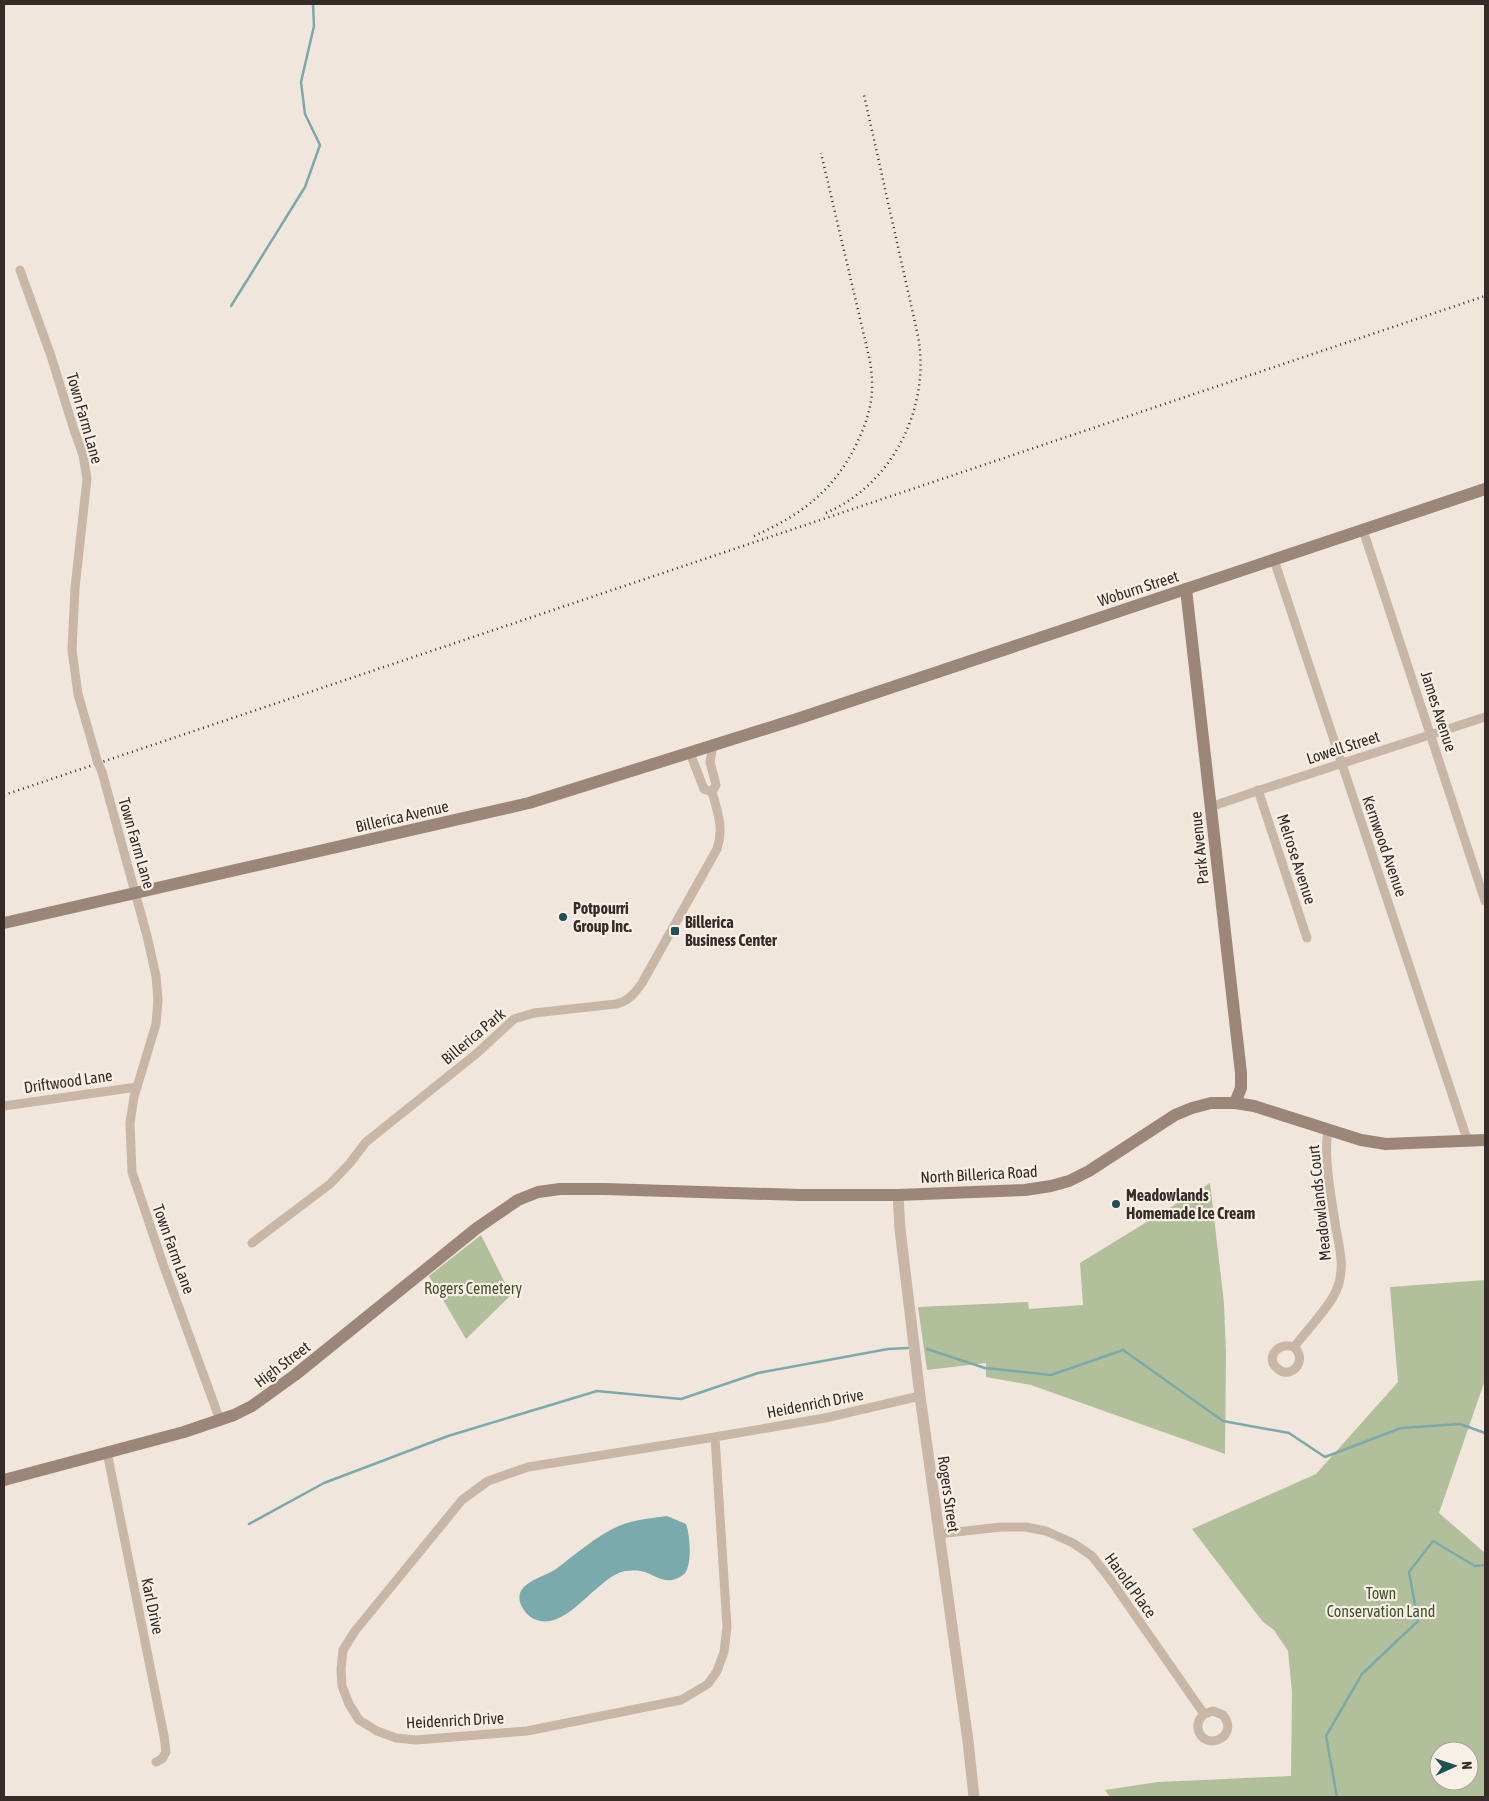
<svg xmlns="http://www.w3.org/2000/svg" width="1489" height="1801" font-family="'Asap Condensed',sans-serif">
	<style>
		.green { fill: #b2bf9b; fill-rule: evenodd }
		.water { fill: #7baaac }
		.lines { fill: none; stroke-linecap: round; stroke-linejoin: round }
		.stream { stroke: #7baaac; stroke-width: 2.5 }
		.minor { stroke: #c8b6a7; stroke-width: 9 }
		.tertiary { stroke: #c8b6a7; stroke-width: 11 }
		.secondary { stroke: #9b8679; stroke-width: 12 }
		.rail { stroke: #352c27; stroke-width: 2.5; stroke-dasharray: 1 4; stroke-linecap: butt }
		.minor-bridge { stroke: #c8b6a7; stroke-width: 9 }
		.poi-dot { fill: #1f5054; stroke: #f8f0e7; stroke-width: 2 }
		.labels { text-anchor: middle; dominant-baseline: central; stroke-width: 4.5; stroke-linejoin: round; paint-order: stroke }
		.street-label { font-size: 16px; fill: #352c27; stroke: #f8f0e7 }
		.poi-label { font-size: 16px; font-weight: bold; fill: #352c27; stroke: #f8f0e7; text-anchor: start }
		.park-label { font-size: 16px; fill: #44522c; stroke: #f8f0e7 }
	</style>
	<rect width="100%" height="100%" fill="#f0e6db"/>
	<!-- green -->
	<g class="green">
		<path d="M 1210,1183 L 1224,1303 L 1226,1354 L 1225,1454 L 1031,1385 L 986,1377 L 986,1363 L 927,1370 L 918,1307 L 1028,1302 L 1029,1309 L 1083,1305 L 1080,1263 Z"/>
		<path d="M 481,1235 L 511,1295 L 466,1339 L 429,1276 Z"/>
		<path d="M 1485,1280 L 1485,1380 L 1439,1513 L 1485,1553 L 1485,1797 L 1110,1797 L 1105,1790 L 1158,1782 L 1291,1776 L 1292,1692 L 1288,1651 L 1274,1630 L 1263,1622 L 1192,1529 L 1316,1474 L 1398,1382 L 1390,1287 ZM 1439,1751 L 1469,1751 L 1469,1781 L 1439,1781 Z"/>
	</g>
	<!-- water -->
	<path class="water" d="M 667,1516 L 686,1524 C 690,1534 693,1568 683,1575 C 665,1588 655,1573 640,1571 C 636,1570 629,1571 625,1571 C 597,1576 566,1634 534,1619 C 528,1616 524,1611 521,1605 C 512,1583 543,1578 556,1569 C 576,1554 596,1536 619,1526 C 631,1520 653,1518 667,1516 Z"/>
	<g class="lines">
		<!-- stream -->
		<g class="stream">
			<path d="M 231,306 L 305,187 L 320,145 L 305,114 L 301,82 L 314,26 L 313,4"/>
			<path d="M 927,1349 L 985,1368 L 1051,1375 L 1123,1350 L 1223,1421 L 1289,1433 L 1325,1457 L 1401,1428 L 1460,1424 L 1485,1433"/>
			<path d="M 249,1524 L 324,1483 L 448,1436 L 597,1391 L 681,1399 L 758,1373 L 888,1349 L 908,1348"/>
			<path d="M 1337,1797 L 1326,1736 L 1362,1674 L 1418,1621 L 1409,1572 L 1433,1541 L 1475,1566 L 1485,1565"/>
		</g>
		<!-- minor -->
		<g class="minor">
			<path d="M 20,270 L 51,356 L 74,430 L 83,455 L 87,479 L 75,588 L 72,650 L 78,694 L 97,760"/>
			<path d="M 1363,530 L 1485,901"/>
			<path d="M 1274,560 L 1468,1142"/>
			<path d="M 102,772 L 147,936 L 156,976 L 158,1000 L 156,1024 L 134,1097 L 130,1123 L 132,1172 L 163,1264 L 220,1420"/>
			<path d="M 1258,790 L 1307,938"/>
			<path d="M 712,792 L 716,785 L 710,762 L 713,746"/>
			<path d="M 1210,807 L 1260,790 L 1485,717"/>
			<path d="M 4,1106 L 137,1087"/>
			<path d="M 252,1243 L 330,1184 L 350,1163 L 366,1142 L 476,1054 L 514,1019 L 534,1013 L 616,1004 C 629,1001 635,993 642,983 L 717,849 C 724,828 718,813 712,792 L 704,789 L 690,753"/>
			<path d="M 1294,1347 C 1309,1361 1290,1381 1277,1368 C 1264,1357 1280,1341 1294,1347 C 1306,1331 1330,1307 1337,1289 C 1345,1269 1340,1249 1336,1229 C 1332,1200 1323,1158 1328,1130"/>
			<path d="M 715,1437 L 528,1467 L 488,1481 L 462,1500 L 355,1631 L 343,1650 L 341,1669 L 342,1686 L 349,1704 L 359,1720 L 377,1731 L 396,1738 L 416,1740 L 527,1731 L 681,1700 L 708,1684 L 717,1671 L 724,1652 L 727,1627 L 715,1437 L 825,1418 L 920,1396"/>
			<path d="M 107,1452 L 164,1736 L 166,1752 L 162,1759 L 156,1762"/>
			<path d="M 938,1534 L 1001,1527 L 1026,1527 L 1046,1531 L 1073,1543 L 1092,1556 L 1110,1579 L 1204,1714 C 1200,1718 1197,1722 1198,1728 C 1202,1753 1241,1738 1223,1715 L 1213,1711 L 1204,1714"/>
		</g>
		<!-- tertiary -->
		<path class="tertiary" d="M 898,1195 L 900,1229 L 920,1396 L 968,1741 L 974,1797"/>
		<!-- secondary -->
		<g class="secondary">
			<path d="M 1186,589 L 1241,1073 L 1241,1088 L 1235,1103"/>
			<path d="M 4,923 L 529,803 L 800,718 L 1485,489"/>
			<path d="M 4,1480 L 184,1432 L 234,1415 L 252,1406 L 295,1375 L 477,1228 L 518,1200 L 538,1192 L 560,1189 L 604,1189 L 800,1195 L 898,1195 L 1025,1190 L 1051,1186 L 1069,1181 L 1089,1171 L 1175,1115 L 1192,1108 L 1211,1103 L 1235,1103 L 1254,1106 L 1361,1140 L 1386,1144 L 1485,1140"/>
		</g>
		<!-- rail -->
		<g class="rail">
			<path d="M 826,513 C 893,484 931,407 918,336 L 864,95"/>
			<path d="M 754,536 C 801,515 834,491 857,443 C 871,413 875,394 870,361 L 821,153"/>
			<path d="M 4,795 L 1485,296"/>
		</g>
		<!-- minor-bridge -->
		<path class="minor-bridge" d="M 97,760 L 102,772"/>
	</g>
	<!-- markers -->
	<g class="poi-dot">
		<circle cx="563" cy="917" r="5"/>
		<rect x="670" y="926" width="10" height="10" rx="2.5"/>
		<circle cx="1116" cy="1204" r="5"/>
	</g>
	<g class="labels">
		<!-- street labels -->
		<g class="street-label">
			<text transform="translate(85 418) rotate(74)">Town Farm Lane</text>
			<text transform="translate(1138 588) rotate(-18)">Woburn Street</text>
			<text transform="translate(1439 711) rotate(72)">James Avenue</text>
			<text transform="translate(1343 747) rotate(-18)">Lowell Street</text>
			<text transform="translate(402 816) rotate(-13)">Billerica Avenue</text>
			<text transform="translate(137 843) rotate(74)">Town Farm Lane</text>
			<text transform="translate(1385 846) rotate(71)">Kernwood Avenue</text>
			<text transform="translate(1199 848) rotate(-96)">Park Avenue</text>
			<text transform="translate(1297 859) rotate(72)">Melrose Avenue</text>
			<text transform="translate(473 1036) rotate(-40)">Billerica Park</text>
			<text transform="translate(68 1081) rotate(-8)">Driftwood Lane</text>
			<text transform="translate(979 1174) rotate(-3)">North Billerica Road</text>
			<text transform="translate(1319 1203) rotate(-96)">Meadowlands Court</text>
			<text transform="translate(174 1249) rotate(70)">Town Farm Lane</text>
			<text transform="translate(282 1364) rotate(-37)">High Street</text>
			<text transform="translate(815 1403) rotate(-11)">Heidenrich Drive</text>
			<text transform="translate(949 1494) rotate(82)">Rogers Street</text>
			<text transform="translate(1131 1585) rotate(54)">Harold Place</text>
			<text transform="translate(153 1606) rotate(78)">Karl Drive</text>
			<text transform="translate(455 1720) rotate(-3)">Heidenrich Drive</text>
		</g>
		<!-- poi labels -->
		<g class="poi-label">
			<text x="573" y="908">Potpourri<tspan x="573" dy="18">Group Inc.</tspan></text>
			<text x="685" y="922">Billerica<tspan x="685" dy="18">Business Center</tspan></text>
			<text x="1126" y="1195">Meadowlands<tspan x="1126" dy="18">Homemade Ice Cream</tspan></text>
		</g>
		<!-- park labels -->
		<g class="park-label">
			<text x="473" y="1288">Rogers Cemetery</text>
			<text x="1381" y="1593">Town<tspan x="1381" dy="18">Conservation Land</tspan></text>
		</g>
	</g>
	<!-- border -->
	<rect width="1489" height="1801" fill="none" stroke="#352c27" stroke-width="10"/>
	<!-- north arrow -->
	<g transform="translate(1454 1766) rotate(87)"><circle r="24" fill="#f8f0e7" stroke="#aaa29a"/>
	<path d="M0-4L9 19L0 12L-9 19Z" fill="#1f5054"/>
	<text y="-8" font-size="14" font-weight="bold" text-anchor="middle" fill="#352c27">N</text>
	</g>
</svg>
